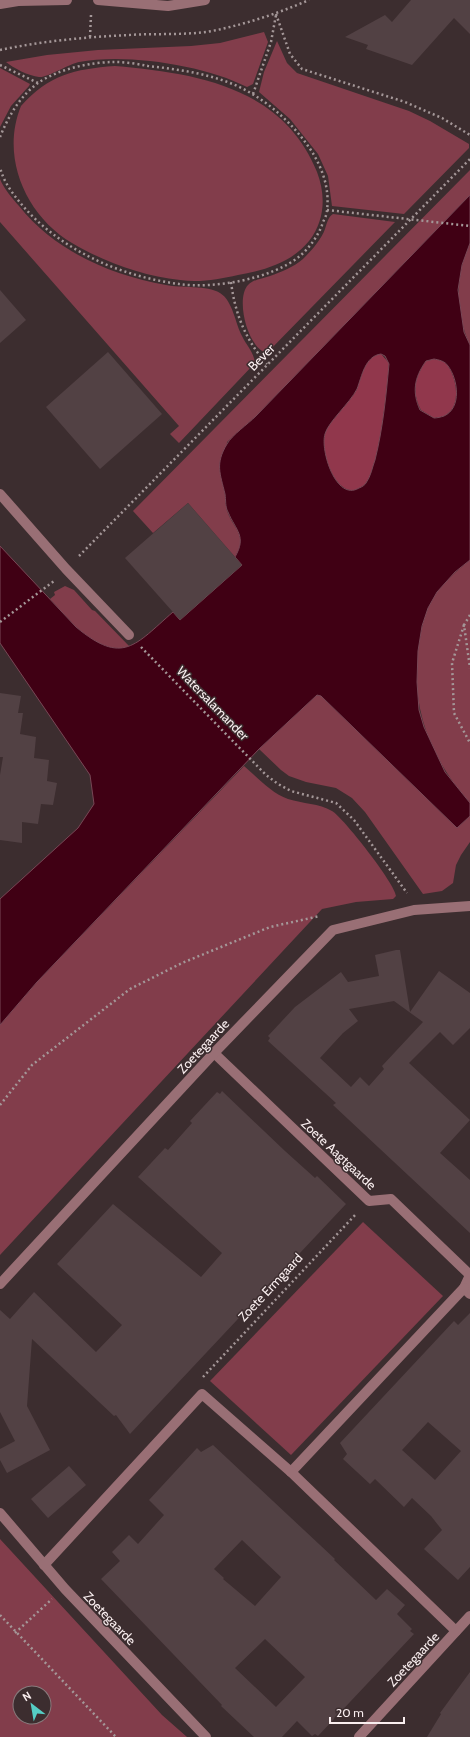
<svg xmlns="http://www.w3.org/2000/svg" width="470" height="1737" font-family="Cabin,sans-serif">
	<style>
		.green { fill: #823d4b; fill-rule: evenodd }
		.forest { fill: #91374c }
		.water { fill: #400014; stroke: #784756; fill-rule: evenodd }
		.building { fill: #524144; fill-rule: evenodd }
		.lines { fill: none; stroke-linecap: round; stroke-linejoin: round }
		.path { stroke: #a49798; stroke-width: 2.5; stroke-dasharray: 2 3; stroke-linecap: butt }
		.minor { stroke: #996f75; stroke-width: 10 }
		.labels { text-anchor: middle; dominant-baseline: central; stroke-width: 3; stroke-linejoin: round; paint-order: stroke }
		.street-label { font-size: 13px; fill: #f9eeef; stroke: #3c2d2f }
	</style>
	<rect width="100%" height="100%" fill="#3c2d2f"/>
	<!-- green -->
	<g class="green">
		<path d="M 264,32 L 268,42 L 253,84 L 247,87 C 204,65 126,53 79,62 C 69,64 47,78 39,77 C 29,76 13,68 6,62 L 47,55 L 98,50 L 191,46 L 220,43 Z"/>
		<path d="M 277,41 L 287,63 L 297,73 L 409,111 L 430,121 L 469,144 L 469,148 L 404,214 L 332,206 L 328,176 L 318,154 L 290,119 L 259,92 L 264,72 Z"/>
		<path d="M 115,66 C 196,73 283,87 317,172 C 326,195 325,221 309,241 C 291,263 265,270 238,275 C 219,279 200,283 180,280 C 143,276 104,262 72,243 C 26,216 0,157 21,106 C 49,75 74,69 115,66 Z"/>
		<path d="M 0,68 L 30,84 L 29,86 L 11,106 L 0,127 Z"/>
		<path d="M 470,170 L 470,195 L 256,416 L 227,442 C 226,460 223,478 225,496 C 225,501 226,507 227,511 C 234,530 248,535 235,557 L 188,503 L 153,533 L 133,511 Z"/>
		<path d="M 0,179 C 4,189 12,198 19,206 C 55,251 110,275 166,285 C 181,288 207,285 220,293 C 233,301 235,323 242,336 C 246,345 254,352 255,363 L 179,443 L 170,434 L 179,426 L 0,222 Z"/>
		<path d="M 333,214 L 395,222 L 267,353 C 248,349 235,299 248,285 C 254,279 262,279 270,276 C 281,272 294,267 303,259 C 311,251 321,240 325,229 C 327,223 328,217 333,214 Z"/>
		<path d="M 470,243 L 470,345 C 455,313 455,275 470,243 Z"/>
		<path d="M 470,560 L 470,803 C 429,757 409,704 419,643 C 422,626 426,606 437,592 C 446,580 458,570 470,560 Z"/>
		<path d="M 65,586 L 74,590 L 92,610 L 95,611 L 130,647 C 126,648 121,650 117,649 C 91,648 67,617 50,599 L 55,595 L 54,592 Z"/>
		<path d="M 317,695 L 321,696 L 457,828 L 470,816 L 470,842 L 461,855 L 456,865 L 453,883 L 442,891 L 423,894 L 365,812 L 352,798 L 336,788 L 306,782 L 289,776 L 281,770 L 259,749 Z"/>
		<path d="M 244,766 C 257,777 271,793 288,799 C 303,804 319,803 332,811 C 343,817 396,885 396,896 L 393,899 L 356,902 L 322,909 L 0,1255 L 0,1025 L 37,982 Z"/>
		<path d="M 363,1222 L 443,1296 L 291,1455 L 210,1381 Z"/>
		<path d="M 0,1539 L 162,1715 L 187,1737 L 0,1737 ZM 20,1693 L 44,1693 L 44,1717 L 20,1717 Z"/>
	</g>
	<!-- forest -->
	<g class="forest">
		<path d="M 381,354 L 389,363 C 387,386 380,472 364,485 C 339,507 319,453 325,434 C 328,422 350,403 357,389 C 362,376 365,356 381,354 Z"/>
		<path d="M 434,359 C 439,360 445,361 448,366 C 457,379 462,408 444,416 C 441,417 437,418 434,418 L 421,410 C 412,392 414,378 426,361 Z"/>
	</g>
	<!-- water -->
	<path class="water" d="M 470,195 L 470,243 L 462,265 L 458,290 L 464,332 L 470,345 L 470,560 L 455,572 L 437,592 L 428,608 L 422,626 L 418,651 L 417,682 L 419,710 L 424,727 L 445,772 L 470,803 L 470,816 L 457,828 L 321,696 L 317,695 L 259,749 L 37,982 L 0,1025 L 0,899 L 78,828 L 94,804 L 90,775 L 0,643 L 0,546 L 76,627 C 123,666 135,645 173,612 L 180,620 L 242,565 L 235,557 C 247,536 236,531 228,512 C 225,507 226,500 225,494 C 220,473 215,464 227,444 C 232,435 248,424 256,416 ZM 381,354 L 385,356 L 389,364 C 386,396 383,428 375,460 C 372,468 371,476 366,483 C 365,485 362,487 359,488 C 336,502 320,450 325,434 C 328,422 350,403 357,389 C 362,376 365,356 381,354 ZM 434,359 C 439,360 445,361 448,366 C 458,379 462,408 444,416 C 441,417 437,418 434,418 L 420,410 C 412,392 414,378 426,361 Z"/>
	<!-- building -->
	<g class="building">
		<path d="M 411,0 L 470,0 L 470,34 L 454,18 L 412,65 L 366,49 L 368,45 L 345,37 L 385,15 L 392,22 Z"/>
		<path d="M 0,290 L 26,320 L 0,343 Z"/>
		<path d="M 108,352 L 162,414 L 100,469 L 46,407 Z"/>
		<path d="M 188,503 L 242,565 L 180,620 L 125,558 Z"/>
		<path d="M 0,693 L 21,696 L 18,713 L 23,713 L 20,734 L 36,737 L 34,758 L 49,760 L 47,781 L 57,783 L 53,805 L 41,804 L 38,824 L 22,822 L 22,843 L 0,840 L 0,775 L 3,757 L 0,757 Z"/>
		<path d="M 396,950 L 400,950 L 410,1012 L 439,971 L 470,993 L 470,1028 L 453,1045 L 440,1032 L 409,1063 L 470,1120 L 440,1153 L 470,1180 L 470,1233 L 333,1105 L 336,1103 L 268,1041 L 270,1038 L 268,1036 L 295,1007 L 341,972 L 348,982 L 379,976 L 375,955 ZM 394,1001 L 423,1022 L 382,1066 L 384,1069 L 369,1086 L 360,1077 L 351,1087 L 320,1058 L 343,1033 L 358,1021 L 349,1009 Z"/>
		<path d="M 222,1091 L 285,1151 L 315,1178 L 317,1176 L 346,1204 L 130,1434 L 116,1415 L 114,1416 L 32,1339 L 27,1406 L 50,1450 L 7,1473 L 0,1460 L 0,1449 L 15,1441 L 0,1412 L 0,1310 L 10,1319 L 34,1292 L 96,1352 L 122,1325 L 57,1264 L 113,1204 L 201,1277 L 222,1253 L 138,1177 L 165,1148 L 168,1150 L 192,1123 L 190,1121 L 217,1092 L 220,1094 Z"/>
		<path d="M 470,1313 L 470,1567 L 458,1580 L 424,1549 L 442,1530 L 431,1516 L 412,1498 L 404,1507 L 375,1479 L 370,1484 L 343,1459 L 347,1454 L 340,1443 L 454,1321 L 458,1325 ZM 428,1422 L 461,1451 L 435,1480 L 402,1450 Z"/>
		<path d="M 213,1445 L 335,1559 L 334,1560 L 376,1600 L 387,1589 L 405,1605 L 397,1614 L 412,1629 L 410,1631 L 414,1634 L 318,1736 L 315,1734 L 312,1736 L 297,1721 L 282,1737 L 254,1737 L 221,1706 L 222,1705 L 101,1579 L 120,1561 L 112,1552 L 129,1535 L 138,1544 L 164,1515 L 149,1500 L 197,1448 L 201,1452 ZM 242,1540 L 281,1577 L 255,1606 L 223,1579 L 224,1578 L 214,1569 ZM 265,1639 L 305,1677 L 276,1707 L 235,1668 Z"/>
		<path d="M 69,1466 L 86,1485 L 48,1518 L 31,1499 Z"/>
		<path d="M 470,1672 L 470,1737 L 427,1737 L 441,1714 L 440,1713 Z"/>
	</g>
	<g class="lines">
		<!-- path -->
		<g class="path">
			<path d="M 276,14 L 290,54 L 302,69 L 405,102 L 442,118 L 470,135"/>
			<path d="M 90,37 L 91,15"/>
			<path d="M 0,50 C 43,41 86,37 129,35 C 159,33 188,36 217,30 C 249,23 279,13 309,0"/>
			<path d="M 0,65 L 38,83"/>
			<path d="M 253,94 L 271,42 L 276,15"/>
			<path d="M 0,137 C 8,117 20,96 38,83 C 58,69 91,62 115,62 C 126,62 138,64 148,66 C 184,70 222,75 254,95 C 275,108 294,126 308,146 C 321,164 330,187 327,210 C 327,214 325,218 323,222 C 319,235 310,247 300,256 C 272,279 214,289 179,284 C 118,276 56,248 18,200 C 10,190 3,180 0,167"/>
			<path d="M 327,210 L 470,226"/>
			<path d="M 231,282 C 235,314 246,341 267,364"/>
			<path d="M 79,556 L 470,159"/>
			<path d="M 470,615 L 464,625 L 470,668"/>
			<path d="M 0,622 L 54,581"/>
			<path d="M 464,625 L 452,663 L 454,713 L 470,743"/>
			<path d="M 141,647 L 266,775 L 278,784 L 291,791 L 336,803 L 354,820 L 407,893"/>
			<path d="M 0,1105 L 32,1065 L 130,989 L 182,963 L 270,927 L 320,916"/>
			<path d="M 203,1377 L 357,1213"/>
			<path d="M 0,1615 L 116,1737"/>
			<path d="M 15,1633 L 52,1599"/>
		</g>
		<!-- minor -->
		<g class="minor">
			<path d="M 98,0 L 168,6 L 205,0"/>
			<path d="M 0,4 L 18,1 L 67,0"/>
			<path d="M 0,494 L 66,569 L 129,635"/>
			<path d="M 214,1053 L 369,1201 L 391,1199 L 470,1275 L 464,1288 L 470,1294"/>
			<path d="M 0,1284 L 214,1053 L 333,930 L 414,910 L 470,906"/>
			<path d="M 291,1472 L 464,1288"/>
			<path d="M 0,1513 L 65,1589 L 206,1737"/>
			<path d="M 44,1565 L 202,1394 L 291,1472 L 456,1631"/>
			<path d="M 359,1737 L 470,1616"/>
		</g>
	</g>
	<g class="labels">
		<!-- street labels -->
		<g class="street-label">
			<text transform="translate(261 357) rotate(-45)">Bever</text>
			<text transform="translate(213 703) rotate(46)">Watersalamander</text>
			<text transform="translate(203 1046) rotate(-47)">Zoetegaarde</text>
			<text transform="translate(339 1154) rotate(43)">Zoete Aagtgaarde</text>
			<text transform="translate(270 1287) rotate(-47)">Zoete Ermgaard</text>
			<text transform="translate(110 1618) rotate(46)">Zoetegaarde</text>
			<text transform="translate(413 1659) rotate(-47)">Zoetegaarde</text>
		</g>
	</g>
	<!-- north arrow -->
	<g transform="translate(32 1705) rotate(329)"><circle r="19" fill="#3c2d2f" stroke="#887a7c"/>
	<path d="M0-3L7 15L0 10L-7 15Z" fill="#55cec5"/>
	<text y="-6" font-size="11" font-weight="bold" text-anchor="middle" fill="#f9eeef">N</text>
	</g>
	<!-- scale -->
	<path d="M330 1717v6h74v-6" fill="none" stroke="#f9eeef" stroke-width="2"/>
	<text x="336" y="1717" font-size="12" fill="#f9eeef" stroke="#3c2d2f" stroke-width="3" paint-order="stroke">20 m</text>
</svg>
